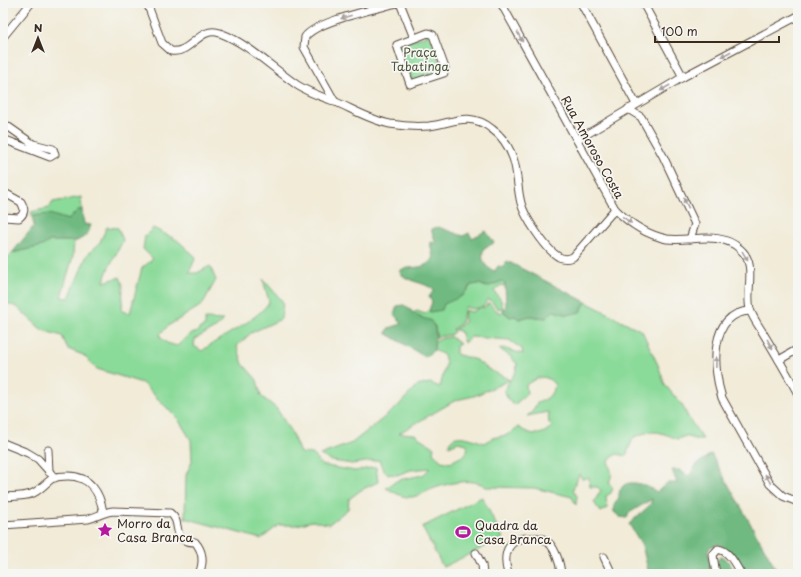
<svg xmlns="http://www.w3.org/2000/svg" width="801" height="577" font-family="'Playpen Sans',sans-serif">
	<style>
		.green { fill: #8ada99; stroke: #62825c }
		.forest { fill: #6fba81; stroke: #557250 }
		.lines { fill: none; stroke-linecap: round; stroke-linejoin: round }
		.minor-casing { stroke: #56473a; stroke-width: 9 }
		.minor { stroke: #fff; stroke-width: 7 }
		.oneway { fill: #a79f9a }
		.labels { text-anchor: middle; dominant-baseline: central; stroke-width: 3.5; stroke-linejoin: round; paint-order: stroke }
		.park-label { font-size: 12px; fill: #4f563d; stroke: #f6f6f2 }
		.street-label { font-size: 12px; fill: #3b2a1e; stroke: #f6f6f2 }
		.poi-label { font-size: 12px; fill: #3b2a1e; stroke: #f6f6f2; text-anchor: start }
	</style>
	<rect width="100%" height="100%" fill="#f6f6f2"/>
	<filter id="ink" filterUnits="userSpaceOnUse"><feTurbulence type="fractalNoise" baseFrequency=".025" numOctaves="2"/><feDisplacementMap in="SourceGraphic" scale="8" xChannelSelector="R" yChannelSelector="G"/><feConvolveMatrix kernelMatrix="1 2 1 2 8 2 1 2 1" color-interpolation-filters="sRGB"/></filter>
	<filter id="wash" filterUnits="userSpaceOnUse"><feTurbulence type="fractalNoise" baseFrequency=".012" numOctaves="4" result="noise"/><feDisplacementMap in="SourceGraphic" scale="16" xChannelSelector="R" yChannelSelector="G"/><feGaussianBlur stdDeviation="0.9" result="paint"/><feColorMatrix in="noise" values="0 0 0 0 0 0 0 0 0 0 0 0 0 0 0 0 0 1.4 0 .05"/><feComposite in="paint" operator="in"/></filter>
	<g filter="url(#wash)">
		<rect width="100%" height="100%" fill="#f1ebd8"/>
		<!-- green -->
		<g class="green">
			<path d="M 430,34 L 443,71 L 413,83 L 398,45 Z"/>
			<path d="M 81,197 L 82,210 L 78,210 L 68,220 L 49,214 L 32,216 L 31,212 L 49,208 L 53,202 Z"/>
			<path d="M 107,227 L 118,228 L 123,240 C 117,254 107,267 104,282 L 120,277 L 123,285 L 122,311 L 130,313 L 142,268 L 153,259 L 143,249 L 145,236 L 153,228 L 177,240 L 196,257 L 189,273 L 197,273 L 210,266 L 216,280 L 202,305 L 168,326 L 160,334 L 161,338 L 167,343 L 177,346 L 189,335 L 197,332 L 200,328 L 205,326 L 205,319 L 223,320 L 217,327 L 195,339 L 194,346 L 202,351 C 221,336 257,321 269,302 L 263,279 L 283,302 L 281,319 L 251,333 L 237,346 L 243,364 L 257,380 L 261,396 L 277,409 L 292,434 L 300,453 L 313,454 L 321,465 L 355,471 L 376,467 L 378,482 L 361,490 L 349,499 L 348,509 L 329,524 L 312,521 L 297,525 L 279,525 L 261,539 L 185,518 L 186,475 L 192,461 L 191,440 L 178,419 L 142,383 L 97,369 L 83,355 L 68,349 L 62,336 L 42,330 L 17,307 L 3,302 L 3,263 L 12,253 L 42,246 L 50,241 L 74,241 L 73,256 L 61,297 L 69,298 L 87,255 L 99,244 Z"/>
			<path d="M 502,281 L 505,283 L 504,286 L 501,285 L 494,291 L 501,300 L 503,309 L 497,308 L 490,300 L 488,300 L 483,307 L 472,309 L 465,307 L 461,323 L 453,329 L 454,332 L 450,335 L 441,336 L 437,338 L 435,326 L 413,313 L 417,311 L 425,314 L 429,310 L 430,312 L 468,290 L 471,285 L 479,284 L 487,287 Z"/>
			<path d="M 586,302 L 642,331 L 658,365 L 665,385 L 682,405 L 689,419 L 703,439 L 694,439 L 686,436 L 677,439 C 659,431 651,429 633,438 L 626,456 L 617,454 L 608,461 L 612,474 L 609,483 L 613,488 L 611,493 L 606,496 L 607,508 L 600,512 L 594,502 L 601,490 L 597,487 L 590,487 L 589,477 L 582,479 L 579,474 L 573,490 L 577,496 L 576,505 L 572,497 L 534,488 L 486,487 C 474,477 449,483 435,488 C 428,490 420,496 412,497 C 401,498 395,492 386,488 L 398,480 L 423,475 L 430,468 L 411,470 L 397,475 L 388,474 L 383,470 L 379,460 L 352,464 L 332,461 L 320,455 L 352,443 L 396,408 L 417,386 L 430,383 L 440,387 L 446,364 L 444,355 L 434,350 L 434,343 L 442,338 L 451,337 L 460,344 L 456,346 L 456,354 L 476,360 L 488,369 L 510,380 L 474,396 L 456,400 L 399,433 L 415,434 C 421,440 427,442 434,447 L 433,452 L 441,461 L 451,463 C 457,456 470,458 467,444 L 458,442 L 449,446 C 451,429 475,440 484,443 L 492,438 L 507,435 L 518,427 C 530,435 541,438 552,426 L 549,423 L 548,412 L 527,416 L 532,412 L 537,403 C 547,400 552,395 555,385 C 546,373 537,377 526,385 L 527,394 L 514,405 L 508,400 L 504,390 L 516,371 L 517,364 L 509,355 L 499,349 L 502,348 L 523,354 L 522,349 L 509,340 L 471,337 L 464,343 L 460,331 L 455,330 L 455,329 L 464,323 L 465,310 L 472,312 L 481,307 L 484,308 L 489,303 L 496,310 L 501,313 L 503,311 L 510,317 L 515,316 L 519,319 L 530,316 L 546,318 L 553,311 L 580,312 Z"/>
			<path d="M 482,497 L 503,538 L 443,567 L 422,527 Z"/>
		</g>
		<!-- forest -->
		<g class="forest">
			<path d="M 78,210 L 82,210 L 84,224 L 91,225 L 87,235 L 77,241 L 50,241 L 42,246 L 12,253 L 34,226 L 32,216 L 49,214 L 68,220 Z"/>
			<path d="M 438,227 L 463,236 L 469,233 L 472,238 L 486,231 L 494,243 L 484,248 C 480,258 484,268 495,271 L 498,266 L 503,267 L 507,261 L 586,302 L 580,312 L 568,315 L 553,311 L 546,318 L 530,316 L 519,319 L 515,316 L 510,317 L 503,311 L 506,306 L 505,283 L 502,281 L 487,287 L 479,284 L 471,285 L 462,296 L 444,304 L 442,310 L 430,312 L 429,310 L 432,302 L 429,297 L 434,290 C 423,281 409,283 400,273 L 400,270 C 414,265 424,271 433,258 L 430,242 L 436,243 L 431,229 Z"/>
			<path d="M 404,305 L 419,317 L 430,320 C 439,330 434,338 434,350 L 425,357 L 386,333 L 389,328 L 402,324 L 394,314 L 397,306 Z"/>
			<path d="M 711,454 L 779,574 L 745,574 L 733,555 L 719,544 L 710,547 L 708,552 L 711,574 L 649,574 L 642,545 L 629,524 L 650,505 L 652,499 L 629,513 L 627,518 L 620,517 L 614,512 C 613,504 616,503 619,497 C 619,495 619,492 620,490 C 627,476 648,486 657,492 L 667,483 L 677,483 L 672,470 L 679,470 L 689,476 L 697,464 Z"/>
			<path d="M 721,556 L 729,562 L 736,574 L 723,574 L 719,569 L 717,561 Z"/>
		</g>
	</g>
	<g filter="url(#ink)">
		<g class="lines">
			<!-- minor casing -->
			<g class="minor-casing">
				<g id="minor">
					<path d="M 147,3 L 162,43 L 171,51 C 190,55 200,25 220,33 C 249,44 272,68 297,85 C 309,93 323,97 336,102 C 354,110 371,120 390,124 C 402,126 416,127 429,126 C 453,123 469,111 492,129 C 502,136 509,147 513,158 C 518,172 517,188 521,203 C 524,216 546,250 559,257 C 563,259 569,259 573,257 L 615,209"/>
					<path d="M 400,3 L 414,38"/>
					<path d="M 501,3 L 615,209 C 629,223 648,235 667,239 C 691,242 720,230 740,249 C 758,264 745,290 750,309 C 752,317 759,326 763,333 C 775,353 787,373 798,394"/>
					<path d="M 581,3 L 636,104"/>
					<path d="M 643,3 L 683,77"/>
					<path d="M 428,33 L 433,35 L 445,68 L 444,73 L 410,84 L 397,45 Z"/>
					<path d="M 3,37 L 31,3"/>
					<path d="M 335,102 L 304,47 L 305,37 C 316,21 376,9 397,3"/>
					<path d="M 628,109 L 641,117 L 663,156 L 695,224 L 690,239"/>
					<path d="M 3,123 L 33,144 L 53,149 L 55,154 L 50,157 L 3,139"/>
					<path d="M 577,140 L 683,77 L 798,16"/>
					<path d="M 3,192 L 21,202 C 25,209 25,213 19,218 L 3,217"/>
					<path d="M 750,311 C 708,313 713,370 722,398 L 770,484 L 783,496 L 798,502"/>
					<path d="M 779,360 L 798,349"/>
					<path d="M 3,443 L 28,453 L 38,459 L 55,478"/>
					<path d="M 48,450 L 49,472"/>
					<path d="M 3,497 C 12,496 22,497 31,494 C 40,491 45,483 53,478 C 58,476 63,476 68,476 C 90,476 100,493 103,512"/>
					<path d="M 3,525 L 88,519 C 97,517 103,512 113,511 L 170,513 C 184,523 169,542 195,542 C 203,551 204,562 199,574"/>
					<path d="M 476,553 L 482,565 L 483,574"/>
					<path d="M 604,557 L 612,574"/>
					<path d="M 508,574 C 502,553 508,537 531,538 C 535,538 539,537 543,539 C 555,544 560,563 561,574"/>
					<path d="M 716,574 L 713,555 L 718,549 C 730,551 735,565 741,574"/>
				</g>
			</g>
			<!-- minor -->
			<use href="#minor" class="minor"/>
		</g>
		<!-- one-way arrows -->
		<defs><path id="oneway-solid" d="M-6-.8H1V-3.2L6.5 0L1 3.2V.8H-6Z"/></defs>
		<g class="oneway">
			<use href="#oneway-solid" transform="translate(346 17) rotate(163)"/>
			<use href="#oneway-solid" transform="translate(520 37) rotate(61)"/>
			<use href="#oneway-solid" transform="translate(726 54) rotate(152)"/>
			<use href="#oneway-solid" transform="translate(665 88) rotate(150)"/>
			<use href="#oneway-solid" transform="translate(686 203) rotate(-116)"/>
			<use href="#oneway-solid" transform="translate(627 220) rotate(36)"/>
			<use href="#oneway-solid" transform="translate(745 256) rotate(60)"/>
			<use href="#oneway-solid" transform="translate(770 344) rotate(60)"/>
			<use href="#oneway-solid" transform="translate(716 362) rotate(-89)"/>
			<use href="#oneway-solid" transform="translate(768 479) rotate(-121)"/>
		</g>
	</g>
	<!-- icons -->
	<defs>
		<g id="sight-bare" transform="scale(1.2)"><path d="M0-6L1.8-2.2L6-1.7L2.9 1.2L3.7 5.4L0 3.3L-3.7 5.4L-2.9 1.2L-6-1.7L-1.8-2.2Z" fill="#b5179e" stroke="#f6f6f2" stroke-width="2.5" paint-order="stroke"/></g>
		<g id="stadium-bare" transform="scale(1.2)"><path d="M0-5a6.5 5 0 1 0 0 10a6.5 5 0 1 0 0-10ZM-3.5-1.8h7v3.6h-7Z" fill="#b5179e" stroke="#f6f6f2" stroke-width="2.5" paint-order="stroke"/></g>
	</defs>
	<g fill-rule="evenodd">
		<use href="#sight-bare" x="105" y="530"/>
		<use href="#stadium-bare" x="463" y="532"/>
	</g>
	<g class="labels">
		<!-- park labels -->
		<g class="park-label">
			<text x="420" y="52">Praça<tspan x="420" dy="14">Tabatinga</tspan></text>
		</g>
		<!-- street labels -->
		<g class="street-label">
			<text transform="translate(593 147) rotate(61)">Rua Amoroso Costa</text>
		</g>
		<!-- poi labels -->
		<g class="poi-label">
			<text x="117" y="523">Morro da<tspan x="117" dy="14">Casa Branca</tspan></text>
			<text x="475" y="525">Quadra da<tspan x="475" dy="14">Casa Branca</tspan></text>
		</g>
	</g>
	<!-- margin -->
	<rect width="801" height="577" fill="none" stroke="#f6f6f2" stroke-width="16"/>
	<!-- north arrow -->
	<g transform="translate(38 38)" stroke="#f6f6f2" stroke-width="3" paint-order="stroke">
	<path d="M0-3L7 15L0 10L-7 15Z" fill="#3b2a1e"/>
	<text y="-6" font-size="11" font-weight="bold" text-anchor="middle" fill="#3b2a1e">N</text>
	</g>
	<!-- scale -->
	<path d="M655 36v6h124v-6" fill="none" stroke="#3b2a1e" stroke-width="2"/>
	<text x="661" y="36" font-size="12" fill="#3b2a1e" stroke="#f6f6f2" stroke-width="3" paint-order="stroke">100 m</text>
</svg>
